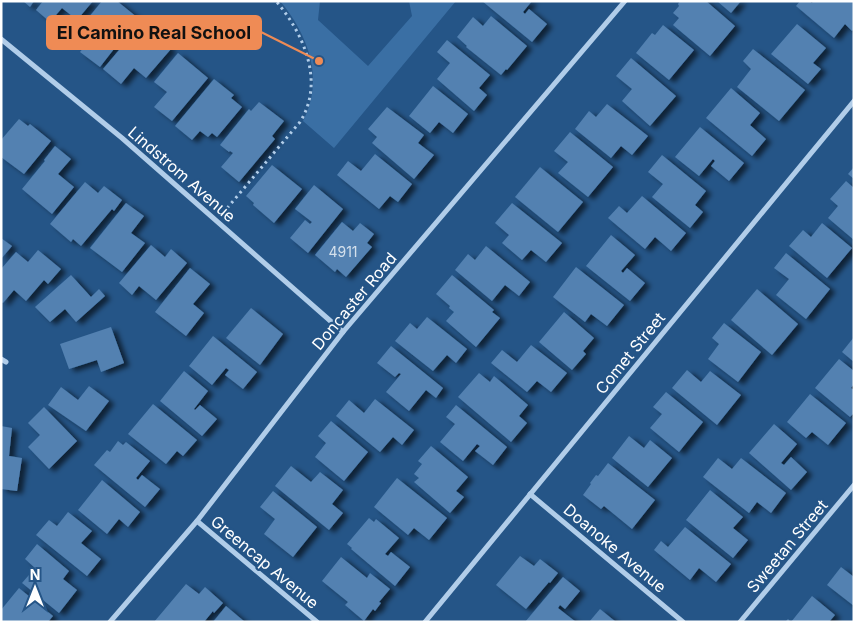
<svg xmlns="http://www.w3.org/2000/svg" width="855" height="623" font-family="Inter,sans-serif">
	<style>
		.green { fill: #3a6fa4 }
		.building { fill: #5281b1; filter: url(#shadow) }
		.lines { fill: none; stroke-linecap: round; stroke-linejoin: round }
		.path { stroke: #b1cde9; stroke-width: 3; stroke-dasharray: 2.5 4; stroke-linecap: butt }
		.street { stroke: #b1cde9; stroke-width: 5 }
		.labels { text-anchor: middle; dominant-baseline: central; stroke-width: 4.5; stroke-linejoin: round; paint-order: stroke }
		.number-label { font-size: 14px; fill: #d4e0ec }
		.street-label { font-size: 16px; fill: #fff; stroke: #255587 }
		.leader { fill: none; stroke: #ef8b55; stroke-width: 2 }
		.callout-dot { fill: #ef8b55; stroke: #255587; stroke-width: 2 }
		.callout { fill: #ef8b55; stroke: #ef8b55; stroke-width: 2 }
		.callout-label { font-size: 18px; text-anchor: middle; font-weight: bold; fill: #111 }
	</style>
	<defs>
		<filter id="shadow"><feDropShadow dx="5.5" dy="3" stdDeviation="2.5" flood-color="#0009"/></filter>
	</defs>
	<rect width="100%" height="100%" fill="#255587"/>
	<!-- green -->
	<path class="green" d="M 280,1 L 320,1 L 318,20 L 368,66 L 412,16 L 409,1 L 456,1 L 334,148 L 303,121 C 325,80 308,34 280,1 Z"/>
	<!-- building -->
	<g class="building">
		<path d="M 23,1 L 34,1 L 30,7 Z"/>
		<path d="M 43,1 L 93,1 L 77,20 L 62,8 L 50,22 L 36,10 Z"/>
		<path d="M 102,1 L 117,1 L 138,18 L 100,67 L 80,52 L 93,36 L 81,27 Z"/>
		<path d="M 482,1 L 532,1 L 523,12 L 525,14 L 529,9 L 547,24 L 532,42 Z"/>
		<path d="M 680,1 L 706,1 L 735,26 L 710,56 L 673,25 L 679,18 L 673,13 L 679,6 L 678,4 Z"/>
		<path d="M 717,1 L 741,1 L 731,13 Z"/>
		<path d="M 800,1 L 809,1 L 812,3 L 813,1 L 852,1 L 854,3 L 854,29 L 852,31 L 845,24 L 834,38 L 796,6 Z"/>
		<path d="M 491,16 L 527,46 L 507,70 L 506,69 L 501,75 L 466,47 L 467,46 L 457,37 L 473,17 L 483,26 Z"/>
		<path d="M 141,24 L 171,49 L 146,78 L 134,68 L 121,84 L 103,69 Z"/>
		<path d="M 797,24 L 826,48 L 813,63 L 821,69 L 808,84 L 771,54 Z"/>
		<path d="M 663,25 L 694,50 L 669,80 L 636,53 L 652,33 L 655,35 Z"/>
		<path d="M 447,40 L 490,75 L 479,88 L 487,95 L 474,111 L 437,79 L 450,63 L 437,52 Z"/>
		<path d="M 753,49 L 805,90 L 779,121 L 737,87 L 751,69 L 743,61 Z"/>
		<path d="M 178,53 L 208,78 L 172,121 L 154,107 L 167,92 L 154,82 Z"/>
		<path d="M 631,58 L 676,96 L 650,126 L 622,101 L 632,89 L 616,76 Z"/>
		<path d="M 214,79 L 234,95 L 231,98 L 242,107 L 217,137 L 212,133 L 208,137 L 200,131 L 192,140 L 175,126 Z"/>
		<path d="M 433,86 L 468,114 L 453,133 L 439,122 L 430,133 L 409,116 Z"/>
		<path d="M 731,88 L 760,113 L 750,125 L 766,139 L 752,156 L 706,118 Z"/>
		<path d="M 259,102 L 284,121 L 272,136 L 275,139 L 239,182 L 221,167 L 233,153 L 230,151 L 229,152 L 220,145 L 249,109 L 251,111 Z"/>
		<path d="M 607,104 L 648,136 L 632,155 L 621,146 L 611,158 L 575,129 L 589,111 L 596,117 Z"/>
		<path d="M 387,107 L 424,135 L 418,143 L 434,155 L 414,179 L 372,143 L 377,137 L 368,129 Z"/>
		<path d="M 19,119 L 28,126 L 30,124 L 51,141 L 24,174 L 1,157 L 1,140 Z"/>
		<path d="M 700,127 L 744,163 L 729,181 L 711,166 L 715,161 L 713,159 L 699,176 L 675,157 Z"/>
		<path d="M 570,132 L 613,167 L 588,197 L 558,173 L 568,162 L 554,151 Z"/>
		<path d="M 55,146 L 71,159 L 58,174 L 74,187 L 52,214 L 22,189 L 45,161 L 44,160 Z"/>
		<path d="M 375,154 L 412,184 L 398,202 L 390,196 L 379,209 L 337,175 L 348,161 L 361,171 Z"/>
		<path d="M 662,155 L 706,191 L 695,205 L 703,212 L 690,228 L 652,197 L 663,184 L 648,172 Z"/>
		<path d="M 272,165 L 302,189 L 274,223 L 253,205 L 254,203 L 246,196 Z"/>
		<path d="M 540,167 L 583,202 L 558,232 L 515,197 Z"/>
		<path d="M 854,167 L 854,179 L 848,174 Z"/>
		<path d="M 846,181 L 854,188 L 854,240 L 828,218 L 838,206 L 830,199 Z"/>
		<path d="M 85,182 L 98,193 L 104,186 L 122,200 L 114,211 L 112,209 L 81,246 L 73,239 L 71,242 L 50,224 Z"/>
		<path d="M 314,185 L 343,209 L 308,253 L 290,238 L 305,220 L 310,224 L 312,222 L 295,209 Z"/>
		<path d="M 642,196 L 686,233 L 671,251 L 655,237 L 645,249 L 608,218 L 619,206 L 627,213 Z"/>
		<path d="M 126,203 L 144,216 L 131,233 L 145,243 L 122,272 L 90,248 Z"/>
		<path d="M 512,203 L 562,243 L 546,262 L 531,250 L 522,260 L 502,243 L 509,235 L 495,223 Z"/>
		<path d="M 342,222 L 353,231 L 360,223 L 374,234 L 367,243 L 372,247 L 346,277 L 337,269 L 335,272 L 315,255 Z"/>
		<path d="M 822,223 L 852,248 L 827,278 L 789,246 L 803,230 L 811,237 Z"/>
		<path d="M 611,235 L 635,255 L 621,271 L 623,273 L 627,268 L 645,283 L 630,301 L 586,266 Z"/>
		<path d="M 1,238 L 12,246 L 1,259 Z"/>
		<path d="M 151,245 L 165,257 L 171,249 L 187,263 L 156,300 L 139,286 L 132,295 L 119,283 Z"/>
		<path d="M 486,246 L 530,282 L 519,296 L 505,285 L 492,301 L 455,270 L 468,254 L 475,260 Z"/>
		<path d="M 38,250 L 61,269 L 48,284 L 44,280 L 26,301 L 14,290 L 3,303 L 1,302 L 1,269 L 16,252 L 28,262 Z"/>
		<path d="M 786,253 L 830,289 L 806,319 L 776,295 L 789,279 L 774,268 Z"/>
		<path d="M 576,267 L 624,305 L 607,326 L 591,314 L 585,322 L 553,297 Z"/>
		<path d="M 190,268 L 210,284 L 193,304 L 204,313 L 186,336 L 155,312 Z"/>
		<path d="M 71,275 L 91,297 L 99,289 L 105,296 L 76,322 L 65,309 L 50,322 L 35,307 Z"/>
		<path d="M 452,275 L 494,310 L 492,312 L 500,318 L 476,347 L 446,321 L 454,312 L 449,308 L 450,306 L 436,294 Z"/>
		<path d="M 757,289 L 798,324 L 772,355 L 731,320 Z"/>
		<path d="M 251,308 L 283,334 L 260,365 L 226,338 Z"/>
		<path d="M 564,312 L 594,338 L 583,351 L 586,354 L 572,370 L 539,342 Z"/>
		<path d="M 427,317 L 467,349 L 456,363 L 447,355 L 433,371 L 395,341 L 410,323 L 417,329 Z"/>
		<path d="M 724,323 L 761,352 L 738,382 L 708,359 L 719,344 L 712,338 Z"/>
		<path d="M 111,327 L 124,363 L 101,372 L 97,360 L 69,369 L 60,344 Z"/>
		<path d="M 213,336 L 257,372 L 243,389 L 225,375 L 229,370 L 226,368 L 212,385 L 189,366 Z"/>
		<path d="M 854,337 L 854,362 L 842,352 Z"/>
		<path d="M 531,345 L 567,373 L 551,392 L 537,381 L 527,392 L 491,363 L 502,350 L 517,362 Z"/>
		<path d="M 391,346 L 443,388 L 436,398 L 426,390 L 409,411 L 386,392 L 401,374 L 399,373 L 395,377 L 377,363 Z"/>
		<path d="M 839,359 L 854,371 L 854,384 L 851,388 L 854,390 L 854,413 L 850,417 L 815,388 Z"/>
		<path d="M 687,370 L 701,382 L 710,371 L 741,395 L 717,425 L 672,388 Z"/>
		<path d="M 184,371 L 208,391 L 194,409 L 195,410 L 200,405 L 217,419 L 202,436 L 160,401 Z"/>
		<path d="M 479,373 L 490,382 L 494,376 L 528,405 L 519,416 L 527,423 L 511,442 L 458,397 Z"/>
		<path d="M 89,386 L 109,401 L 86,431 L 48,405 L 61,387 L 78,400 Z"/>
		<path d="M 666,392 L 703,422 L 679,452 L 650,428 L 662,414 L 653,407 Z"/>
		<path d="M 810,394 L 846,423 L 828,445 L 812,432 L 806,438 L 787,422 Z"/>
		<path d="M 375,399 L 414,430 L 402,445 L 393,437 L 380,452 L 336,416 L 349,400 L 364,413 Z"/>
		<path d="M 153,404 L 197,440 L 183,456 L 177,451 L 166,464 L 128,434 Z"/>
		<path d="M 456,405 L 507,447 L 493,465 L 475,451 L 480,446 L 477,444 L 463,461 L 440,442 L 455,424 L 446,417 Z"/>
		<path d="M 44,407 L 77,441 L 49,469 L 28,447 L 40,435 L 28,423 Z"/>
		<path d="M 331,421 L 368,452 L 344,481 L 315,457 L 326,443 L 318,436 Z"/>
		<path d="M 774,424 L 797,444 L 781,463 L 784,465 L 791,457 L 807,472 L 791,490 L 749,453 Z"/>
		<path d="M 1,426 L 12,428 L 9,456 L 22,458 L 17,491 L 1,489 Z"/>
		<path d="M 629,436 L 644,448 L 650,440 L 672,458 L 648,487 L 612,458 Z"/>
		<path d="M 118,441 L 123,445 L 126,442 L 150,461 L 136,478 L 138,480 L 142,475 L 160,489 L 145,507 L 94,465 L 107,450 L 110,452 Z"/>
		<path d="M 431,446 L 468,477 L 456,491 L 464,497 L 450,513 L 414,482 L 419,478 L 414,474 L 422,464 L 418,461 Z"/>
		<path d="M 718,458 L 732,469 L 741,458 L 786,493 L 771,513 L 757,502 L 749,513 L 703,477 Z"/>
		<path d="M 608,463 L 655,500 L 632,529 L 604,506 L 601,509 L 583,495 L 591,484 L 590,483 L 596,475 L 598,476 Z"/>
		<path d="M 291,466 L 311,482 L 320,472 L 343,490 L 332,504 L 343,513 L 329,530 L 275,486 Z"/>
		<path d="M 397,478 L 447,518 L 429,540 L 414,528 L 408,535 L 374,507 Z"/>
		<path d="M 102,480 L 140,512 L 128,527 L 119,519 L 107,534 L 78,510 Z"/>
		<path d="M 710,490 L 743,517 L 733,528 L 748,540 L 733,558 L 686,520 Z"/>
		<path d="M 273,491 L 317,527 L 293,557 L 264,534 L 275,519 L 260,507 Z"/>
		<path d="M 68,512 L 92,531 L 81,543 L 101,559 L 87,576 L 36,535 L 49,520 L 57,526 Z"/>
		<path d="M 369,518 L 374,522 L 376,519 L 399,538 L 385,554 L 388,556 L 391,552 L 410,567 L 395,586 L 351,549 L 352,548 L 347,544 Z"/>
		<path d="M 685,527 L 731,564 L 716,582 L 699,568 L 690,580 L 654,550 L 661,541 L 668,547 Z"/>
		<path d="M 37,544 L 69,571 L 63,579 L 77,590 L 59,613 L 22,583 L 35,568 L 25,559 Z"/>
		<path d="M 520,556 L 534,566 L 540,559 L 558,573 L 550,583 L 549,582 L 526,609 L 496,585 Z"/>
		<path d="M 341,557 L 367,578 L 370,573 L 390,589 L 379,602 L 381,603 L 375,611 L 373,609 L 364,621 L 345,605 L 348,602 L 322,581 Z"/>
		<path d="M 841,567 L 854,577 L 854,606 L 827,585 Z"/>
		<path d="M 563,577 L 580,591 L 565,609 L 560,605 L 558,608 L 576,622 L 525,622 Z"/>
		<path d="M 186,584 L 199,594 L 205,587 L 223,603 L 214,613 L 213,611 L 204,622 L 154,622 Z"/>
		<path d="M 19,588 L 53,616 L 48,622 L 1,622 L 1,610 Z"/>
		<path d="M 812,596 L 835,615 L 829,622 L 785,622 L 788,619 L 791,622 Z"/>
		<path d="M 226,606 L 245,622 L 213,622 Z"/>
		<path d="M 600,609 L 616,622 L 589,622 Z"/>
	</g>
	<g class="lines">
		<!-- path -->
		<path class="path" d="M 223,213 L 300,122 C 325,82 304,34 276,1"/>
		<!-- street -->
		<g class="street">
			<path d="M 1,39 L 122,138 L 343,332"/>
			<path d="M 1,359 L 6,362"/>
			<path d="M 530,494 L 683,622"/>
			<path d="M 197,521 L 317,622"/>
			<path d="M 110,622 L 197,521 L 343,332 L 625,1"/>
			<path d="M 425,622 L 854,101"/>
			<path d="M 740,622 L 854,485"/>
		</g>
	</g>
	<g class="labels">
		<!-- number labels -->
		<g class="number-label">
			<text x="343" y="251">4911</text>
		</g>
		<!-- street labels -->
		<g class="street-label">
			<text transform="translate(182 174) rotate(41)">Lindstrom Avenue</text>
			<text transform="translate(354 301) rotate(-50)">Doncaster Road</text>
			<text transform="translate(630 353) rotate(-51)">Comet Street</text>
			<text transform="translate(787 546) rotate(-50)">Sweetan Street</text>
			<text transform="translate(615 548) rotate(40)">Doanoke Avenue</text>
			<text transform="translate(265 562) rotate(40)">Greencap Avenue</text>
		</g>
	</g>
	<!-- callouts -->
	<path class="leader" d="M319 61L261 32"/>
	<circle class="callout-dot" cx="319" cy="61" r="5"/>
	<rect class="callout" x="47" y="16" width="214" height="33" rx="5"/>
	<g class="callout-label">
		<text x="154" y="39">El Camino Real School</text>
	</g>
	<!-- border -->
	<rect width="855" height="623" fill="none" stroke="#ffffff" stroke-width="5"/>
	<!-- north arrow -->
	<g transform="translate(35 588)" stroke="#255587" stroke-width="4" paint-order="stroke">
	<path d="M0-4L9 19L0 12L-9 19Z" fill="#ffffff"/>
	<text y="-8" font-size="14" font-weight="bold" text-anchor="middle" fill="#ffffff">N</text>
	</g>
</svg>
